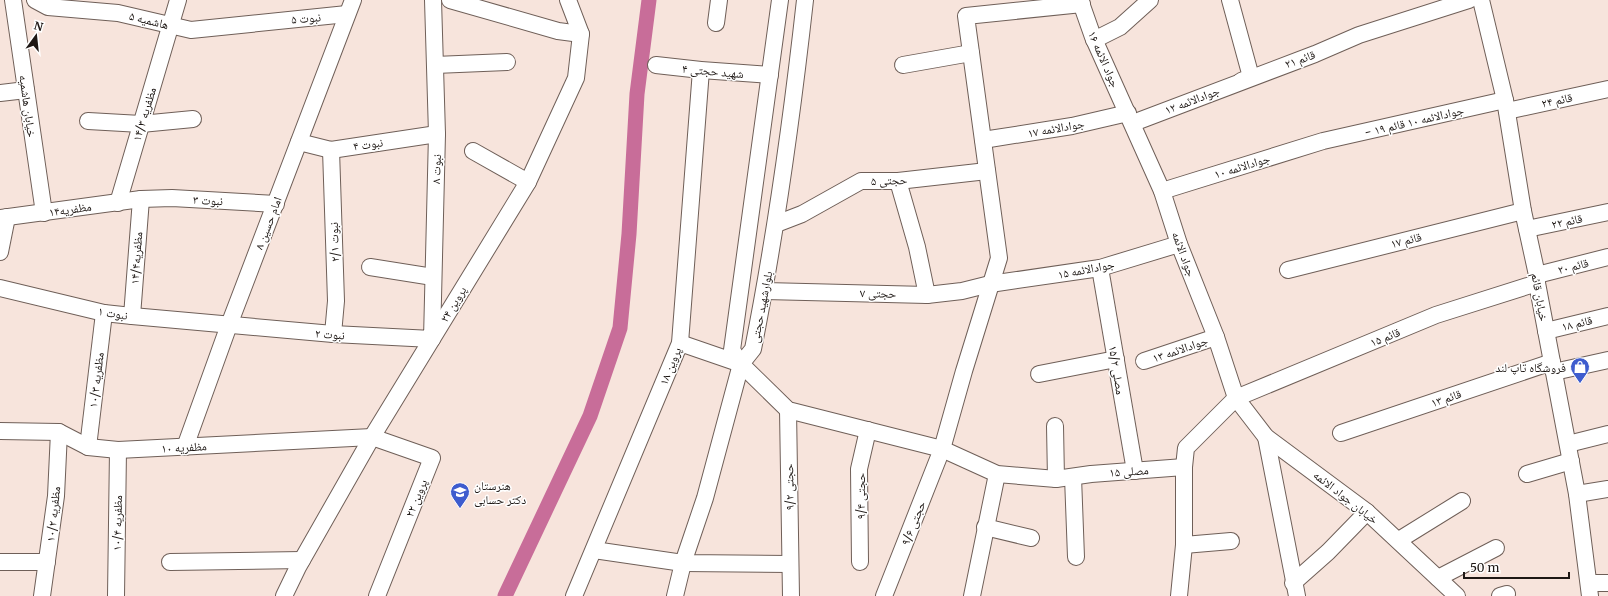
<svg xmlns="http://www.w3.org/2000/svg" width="1608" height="596" font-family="Merriweather,'Noto Naskh Arabic',serif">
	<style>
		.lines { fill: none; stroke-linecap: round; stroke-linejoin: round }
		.canal { stroke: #c86d99; stroke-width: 15 }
		.minor-casing { stroke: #6f5f58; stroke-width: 18 }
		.minor { stroke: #fff; stroke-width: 16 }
		.labels { text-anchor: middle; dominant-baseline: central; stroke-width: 3; stroke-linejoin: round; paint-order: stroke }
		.street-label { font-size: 12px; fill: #1d1714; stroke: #fff }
		.poi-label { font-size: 12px; fill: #1d1714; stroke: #fff; text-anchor: end }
	</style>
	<rect width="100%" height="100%" fill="#f7e4dc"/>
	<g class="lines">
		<!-- canal -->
		<path class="canal" d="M 505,596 L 590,416 L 620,328 L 629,234 L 637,94 L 649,0"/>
		<!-- minor casing -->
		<g class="minor-casing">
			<g id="minor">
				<path d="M 13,0 L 44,213"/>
				<path d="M 35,0 L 48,7 L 118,13 L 191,30 L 347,14"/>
				<path d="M 450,0 L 558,31 L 581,34"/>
				<path d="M 1080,0 L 1093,37 L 1162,191 L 1179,244 L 1216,337 L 1236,398 L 1266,437 L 1367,512 L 1457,596"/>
				<path d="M 1230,0 L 1251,77 L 1241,81"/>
				<path d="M 1481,0 L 1505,100 L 1523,211 L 1537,275 L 1537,283 L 1577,494 L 1590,596"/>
				<path d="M 716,23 L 719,0"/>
				<path d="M 1094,40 L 1120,27 L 1150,0"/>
				<path d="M 435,65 L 507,62"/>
				<path d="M 656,65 L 701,70 L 770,75"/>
				<path d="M 903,65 L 971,53"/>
				<path d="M 0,93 L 26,90"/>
				<path d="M 1507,111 L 1608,89"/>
				<path d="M 88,121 L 141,124 L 193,119"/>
				<path d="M 1133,123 L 1315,54 L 1359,35 L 1469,0"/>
				<path d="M 983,140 L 1072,126 L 1128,113"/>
				<path d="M 299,142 L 331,150 L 437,134"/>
				<path d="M 331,150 L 336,301 L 333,334"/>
				<path d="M 473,151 L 528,182"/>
				<path d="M 898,181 L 917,247 L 927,295"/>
				<path d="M 1162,191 L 1323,141 L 1505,100"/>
				<path d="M 118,203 L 178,0"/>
				<path d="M 0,218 L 141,199 L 172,198 L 276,204"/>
				<path d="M 776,224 L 802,214 L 861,181 L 898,181 L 987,171"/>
				<path d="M 1527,229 L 1608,212"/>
				<path d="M 0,252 L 7,217"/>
				<path d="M 370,267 L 433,277"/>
				<path d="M 1100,268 L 1135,471"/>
				<path d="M 1288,270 L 1523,211"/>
				<path d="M 1537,275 L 1608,257"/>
				<path d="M 0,288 L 104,313 L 132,316 L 333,334 L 432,339 L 437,134 L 433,0"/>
				<path d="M 765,291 L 927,295 L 962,291 L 990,284 L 1100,268 L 1179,244"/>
				<path d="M 132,316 L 141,199"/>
				<path d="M 1546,331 L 1608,316"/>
				<path d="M 680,343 L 741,364 L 788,410 L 942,449 L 997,474 L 1056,479 L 1091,474 L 1184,467"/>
				<path d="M 1144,361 L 1216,337"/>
				<path d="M 741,364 L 732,350 L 780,0"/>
				<path d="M 1554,372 L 1608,360"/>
				<path d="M 1039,374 L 1116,359"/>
				<path d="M 788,410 L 791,596"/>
				<path d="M 1055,426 L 1056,479"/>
				<path d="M 0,431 L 59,432 L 88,447 L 118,450 L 372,437 L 432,458 L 377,596"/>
				<path d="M 1341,433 L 1552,362"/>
				<path d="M 1266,437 L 1297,596"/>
				<path d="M 1568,444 L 1608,434"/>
				<path d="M 88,447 L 104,313"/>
				<path d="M 185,447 L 229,325 L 353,0"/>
				<path d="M 1527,474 L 1571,461"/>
				<path d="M 1073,477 L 1076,557"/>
				<path d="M 1577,494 L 1608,489"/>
				<path d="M 985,527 L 1031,538"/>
				<path d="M 1399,540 L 1462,501"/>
				<path d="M 1184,545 L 1231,541"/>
				<path d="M 594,550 L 683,563 L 790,564"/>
				<path d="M 0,562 L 47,562"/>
				<path d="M 170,562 L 302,560"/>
				<path d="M 860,562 L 859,469 L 868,430"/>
				<path d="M 1438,578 L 1496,548"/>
				<path d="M 1293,583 L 1328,552 L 1367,512"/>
				<path d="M 1589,583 L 1608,583"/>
				<path d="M 42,596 L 56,496 L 59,432"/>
				<path d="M 116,596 L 118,450"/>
				<path d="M 284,596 L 298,567 L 372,437 L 528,182 L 576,78 L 581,34 L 568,0"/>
				<path d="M 574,596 L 680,343 L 701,70"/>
				<path d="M 675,596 L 683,563 L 705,498 L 741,364 L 753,349 C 776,233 792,117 805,0"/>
				<path d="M 884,596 L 942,449 L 964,371 L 999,258 L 966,16 L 1082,4"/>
				<path d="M 972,596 L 997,474"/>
				<path d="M 1179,596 L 1184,545 L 1184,467 L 1186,448 L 1236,398 L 1436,315 L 1537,283"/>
				<path d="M 1500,596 L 1507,594"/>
			</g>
		</g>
		<!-- minor -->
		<use href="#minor" class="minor"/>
	</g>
	<!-- icons -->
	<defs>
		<g id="shop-pin" transform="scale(1)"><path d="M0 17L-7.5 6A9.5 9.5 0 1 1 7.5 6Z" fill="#3e5cce" stroke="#fff"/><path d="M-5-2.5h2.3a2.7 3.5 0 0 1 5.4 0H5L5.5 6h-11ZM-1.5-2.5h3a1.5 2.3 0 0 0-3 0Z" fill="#fff"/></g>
		<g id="school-pin" transform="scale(1)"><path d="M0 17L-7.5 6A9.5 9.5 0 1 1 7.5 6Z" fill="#3e5cce" stroke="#fff"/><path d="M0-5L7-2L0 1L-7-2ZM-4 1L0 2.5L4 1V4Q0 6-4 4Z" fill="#fff"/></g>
	</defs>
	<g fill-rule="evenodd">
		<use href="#shop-pin" x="1580" y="367"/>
		<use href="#school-pin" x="460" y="492"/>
	</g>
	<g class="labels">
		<!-- street labels -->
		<g class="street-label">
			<text transform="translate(306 18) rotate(-5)">نبوت ۵</text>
			<text transform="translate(149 20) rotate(14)">هاشمیه ۵</text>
			<text transform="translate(1104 59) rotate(66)">جواد الائمه ۱۶</text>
			<text transform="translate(1300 59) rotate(-20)">قائم ۲۱</text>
			<text transform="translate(713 71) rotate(5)">شهید حجتی ۴</text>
			<text transform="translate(1192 100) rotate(-21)">جوادالائمه ۱۲</text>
			<text transform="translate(1557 100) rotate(-12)">قائم ۲۴</text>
			<text transform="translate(28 106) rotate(82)">خیابان هاشمیه</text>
			<text transform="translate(144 114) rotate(-73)">مظفریه ۱۴/۳</text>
			<text transform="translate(1414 121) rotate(-13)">- جوادالائمه ۱۰ قائم ۱۹</text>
			<text transform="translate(1056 128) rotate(-10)">جوادالائمه ۱۷</text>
			<text transform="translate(368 144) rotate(-8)">نبوت ۴</text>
			<text transform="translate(1242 166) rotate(-17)">جوادالائمه ۱۰</text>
			<text transform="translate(436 169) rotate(-88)">نبوت ۸</text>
			<text transform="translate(889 180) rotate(-2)">حجتی ۵</text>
			<text transform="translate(208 200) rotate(3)">نبوت ۳</text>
			<text transform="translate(70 209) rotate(-8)">مظفریه۱۴</text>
			<text transform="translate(1567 221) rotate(-12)">قائم ۲۲</text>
			<text transform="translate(268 223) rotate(-69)">امام حسین ۸</text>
			<text transform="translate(1406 240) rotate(-14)">قائم ۱۷</text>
			<text transform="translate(334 242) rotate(-92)">نبوت ۲/۱</text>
			<text transform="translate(1184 254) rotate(70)">جواد الائمه</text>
			<text transform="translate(136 258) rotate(-86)">مظفریه۱۴/۴</text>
			<text transform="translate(1573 266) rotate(-14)">قائم ۲۰</text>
			<text transform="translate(1086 269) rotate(-11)">جوادالائمه ۱۵</text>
			<text transform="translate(878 293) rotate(1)">حجتی ۷</text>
			<text transform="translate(1540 297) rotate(80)">خیابان قائم</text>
			<text transform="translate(453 304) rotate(-59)">پروین ۲۴</text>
			<text transform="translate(761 307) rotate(-79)">بلوارشهید حجتی</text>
			<text transform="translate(113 313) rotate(9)">نبوت ۱</text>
			<text transform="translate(1577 323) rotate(-13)">قائم ۱۸</text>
			<text transform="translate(330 334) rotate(4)">نبوت ۲</text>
			<text transform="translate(1385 337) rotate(-22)">قائم ۱۵</text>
			<text transform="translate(1180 349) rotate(-19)">جوادالائمه ۱۳</text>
			<text transform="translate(670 366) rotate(-68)">پروین ۱۸</text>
			<text transform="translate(1117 370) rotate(81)">مصلی ۱۵/۲</text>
			<text transform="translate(96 380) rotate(-83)">مظفریه ۱۰/۳</text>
			<text transform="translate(1446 398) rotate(-19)">قائم ۱۳</text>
			<text transform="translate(184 447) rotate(-3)">مظفریه ۱۰</text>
			<text transform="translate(1129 471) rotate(-4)">مصلی ۱۵</text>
			<text transform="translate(789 487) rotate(-91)">حجتی ۹/۲</text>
			<text transform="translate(860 496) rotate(-90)">حجتی ۹/۴</text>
			<text transform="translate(1346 497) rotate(38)">خیابان جواد الائمه</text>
			<text transform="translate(416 498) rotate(-68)">پروین ۲۲</text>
			<text transform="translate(53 514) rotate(-84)">مظفریه ۱۰/۲</text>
			<text transform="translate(117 523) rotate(-89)">مظفریه ۱۰/۴</text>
			<text transform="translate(913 523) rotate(-68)">حجتی ۹/۶</text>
		</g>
		<!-- poi labels -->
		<g class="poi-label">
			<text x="1566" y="367">فروشگاه تاپ لند</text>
			<text x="474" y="485" text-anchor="start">هنرستان<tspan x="474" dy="14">دکتر حسابی</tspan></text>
		</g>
	</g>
	<!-- north arrow -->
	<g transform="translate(36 36) rotate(15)" stroke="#ffffff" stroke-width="3" paint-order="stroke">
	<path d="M0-3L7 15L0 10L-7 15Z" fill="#1d1714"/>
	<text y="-6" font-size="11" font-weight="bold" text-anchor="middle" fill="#1d1714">N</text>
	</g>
	<!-- scale -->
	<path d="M1464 572v6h105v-6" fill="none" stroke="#1d1714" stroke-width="2"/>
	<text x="1470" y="572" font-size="12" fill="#1d1714" stroke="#ffffff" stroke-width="3" paint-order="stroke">50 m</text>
</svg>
